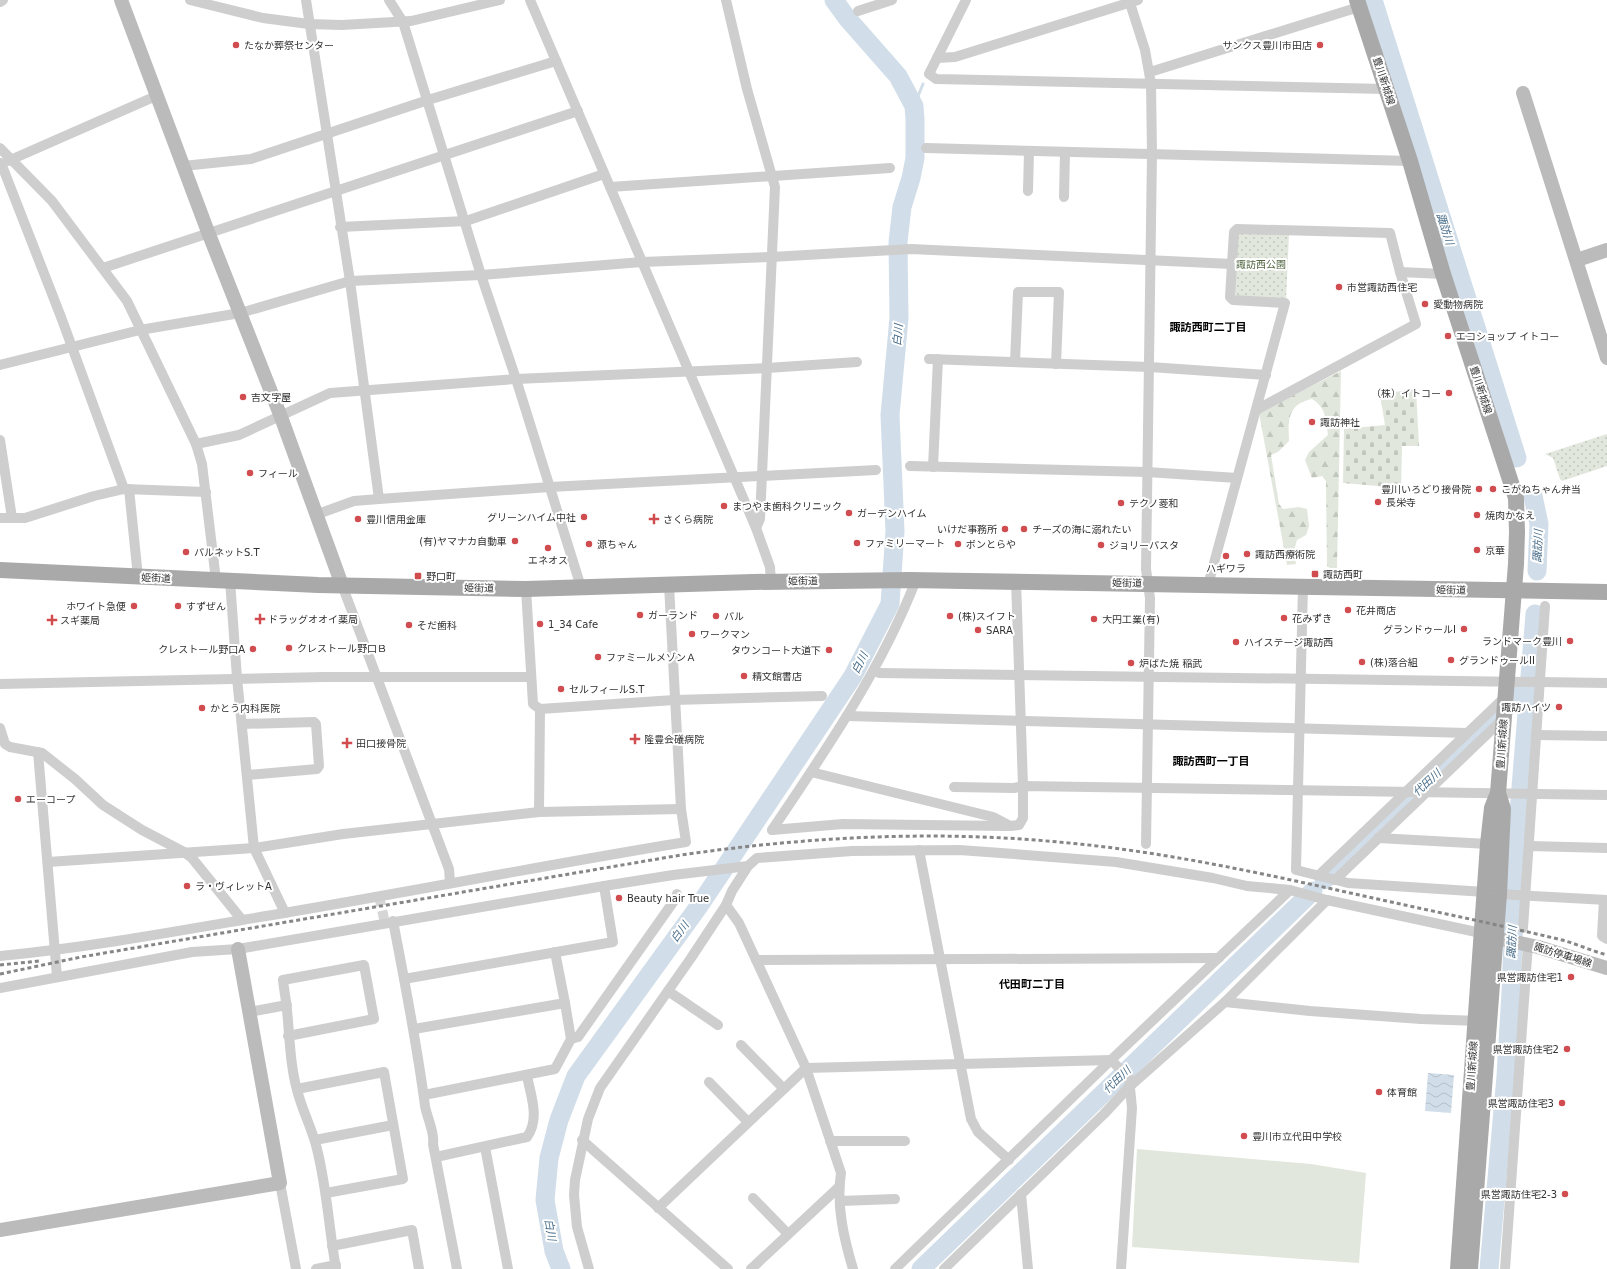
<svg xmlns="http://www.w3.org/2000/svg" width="1607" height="1269" font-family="'DejaVu Sans','Noto Sans JP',sans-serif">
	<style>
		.grass { fill: #e1e7dc }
		.forest { fill: url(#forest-firs) }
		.cemetery { fill: url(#cemetery-stones) }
		.park { fill: url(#park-dots) }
		.water { fill: url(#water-waves) }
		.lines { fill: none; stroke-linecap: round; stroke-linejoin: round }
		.stream { stroke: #d1dee9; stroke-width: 3 }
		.river { stroke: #d1dee9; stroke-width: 19 }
		.street-tunnel { stroke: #d6d6d6; stroke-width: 10; stroke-dasharray: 10 5; stroke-linecap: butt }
		.street { stroke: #cecece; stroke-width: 10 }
		.secondary { stroke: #bbb; stroke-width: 14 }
		.primary { stroke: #a9a9a9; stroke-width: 16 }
		.rail { stroke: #868686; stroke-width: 3; stroke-dasharray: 4 3; stroke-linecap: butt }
		.poi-dot { fill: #d04c4f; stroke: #fff; stroke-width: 1.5 }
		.labels { text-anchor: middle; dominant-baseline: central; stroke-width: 4; stroke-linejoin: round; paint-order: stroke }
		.poi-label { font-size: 10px; fill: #313131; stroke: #fff; text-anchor: start }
		.street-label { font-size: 10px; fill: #313131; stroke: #fff }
		.park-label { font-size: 10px; fill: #536844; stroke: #fff }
		.water-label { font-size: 11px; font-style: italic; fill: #496e8a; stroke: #fff }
		.neighbourhood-label { font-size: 11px; font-weight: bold; fill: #000; stroke: #fff }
	</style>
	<defs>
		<pattern id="forest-firs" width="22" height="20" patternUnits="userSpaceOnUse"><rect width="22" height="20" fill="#e1e7dc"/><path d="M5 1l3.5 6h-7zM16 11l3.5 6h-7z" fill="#c2c7bd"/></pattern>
		<pattern id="cemetery-stones" width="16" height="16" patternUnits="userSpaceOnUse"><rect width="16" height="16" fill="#e1e7dc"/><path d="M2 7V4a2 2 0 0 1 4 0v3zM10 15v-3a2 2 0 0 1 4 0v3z" fill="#c2c7bd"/></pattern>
		<pattern id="park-dots" width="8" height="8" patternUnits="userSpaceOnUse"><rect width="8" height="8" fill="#e1e7dc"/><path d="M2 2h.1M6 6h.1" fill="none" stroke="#c2c7bd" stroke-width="1.8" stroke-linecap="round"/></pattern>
		<pattern id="water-waves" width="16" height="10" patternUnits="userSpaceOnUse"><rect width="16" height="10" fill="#d1dee9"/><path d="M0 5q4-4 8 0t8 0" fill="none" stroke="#b4bfc8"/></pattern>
	</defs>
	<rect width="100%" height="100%" fill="#fff"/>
	<!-- grass -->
	<path class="grass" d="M 1137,1149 L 1311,1164 L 1366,1173 L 1359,1263 L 1132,1247 Z"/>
	<!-- forest -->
	<path class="forest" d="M 1341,371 L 1337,568 L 1330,568 L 1327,566 L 1326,481 L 1322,476 L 1312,478 L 1305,460 L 1309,452 L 1328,435 C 1326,420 1326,407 1312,399 C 1288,404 1288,419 1289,441 L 1278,452 L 1271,455 L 1279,504 L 1283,509 L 1299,507 L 1307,509 L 1309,526 L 1306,535 L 1297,540 L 1294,551 L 1296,564 L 1287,565 L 1259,413 Z"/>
	<!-- cemetery -->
	<path class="cemetery" d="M 1416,389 L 1419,446 L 1402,446 L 1401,488 L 1343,483 L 1344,429 L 1385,425 L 1380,394 Z"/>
	<!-- park -->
	<g class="park">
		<path d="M 1241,231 L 1289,234 L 1286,300 L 1237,297 L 1234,292 L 1236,235 Z"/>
		<path d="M 1607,434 L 1607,466 L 1562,481 L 1560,479 L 1553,458 L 1545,454 Z"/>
	</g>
	<!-- water -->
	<path class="water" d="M 1428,1073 L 1454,1075 L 1451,1113 L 1425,1111 Z"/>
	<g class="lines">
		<!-- stream -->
		<path class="stream" d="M 914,106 L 923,84"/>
		<!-- river -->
		<g class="river">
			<path d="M 1373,0 L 1517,458"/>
			<path d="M 1533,496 L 1539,524 L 1537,571"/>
			<path d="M 1324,880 L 1530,685"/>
			<path d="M 561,1269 L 554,1251 L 545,1200 L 549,1158 L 559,1120 L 576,1076 L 699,906 L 853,676 L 890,604 L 895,531 L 890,415 L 899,318 L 898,242 L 902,207 L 911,178 L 915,158 L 915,119 L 914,106 L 898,76 L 847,18 L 834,0"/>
			<path d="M 921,1269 L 1313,891"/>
			<path d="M 1489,1269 L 1506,1076 L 1511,992 L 1517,837 L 1535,614"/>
		</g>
		<!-- street-tunnel -->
		<path class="street-tunnel" d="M 379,896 L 385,923"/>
		<!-- street -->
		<g class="street">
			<path d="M 190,0 L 263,18 L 309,24 L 342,25 L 411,21 L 500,0"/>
			<path d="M 306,0 L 350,281 L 379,499"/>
			<path d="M 389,0 L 403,22 L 481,275 L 516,379 L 581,587"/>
			<path d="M 530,0 L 756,528 L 770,567 L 771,582"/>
			<path d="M 726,0 L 747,89 L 775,187 L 760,519 L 756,528"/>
			<path d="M 966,0 L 929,74 L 936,79 L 1386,89"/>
			<path d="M 1129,0 L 1145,50 L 1151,84 L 1152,154 L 1146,569 L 1150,598 L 1146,844"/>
			<path d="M 0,2 L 3,0"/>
			<path d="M 858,11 L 892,0"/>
			<path d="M 937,58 L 955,57 L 1138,0"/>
			<path d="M 1150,72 L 1359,7"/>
			<path d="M 0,148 L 52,201 L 127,301 L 196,444 L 202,464 L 216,580"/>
			<path d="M 926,148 L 1410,161"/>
			<path d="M 8,161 L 156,96"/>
			<path d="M 1,163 L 61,317 L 124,489"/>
			<path d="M 183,166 L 251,159 L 428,100 L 556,61"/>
			<path d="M 610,187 L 890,168"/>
			<path d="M 1028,191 L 1029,151"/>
			<path d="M 1064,197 L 1065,152"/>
			<path d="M 340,227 L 466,221 L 604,174"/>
			<path d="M 103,268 L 578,111"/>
			<path d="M 929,359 L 1150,367 L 1266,375"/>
			<path d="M 1015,362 L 1018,292 L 1059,292 L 1056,364"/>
			<path d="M 0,365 L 140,330 L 240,313 L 350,281 L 481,275 L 642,262 L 771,257 L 911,249 L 1232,264 L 1234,232 L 1237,229 L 1390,233 L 1400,272 L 1443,274"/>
			<path d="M 1256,410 L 1416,324 L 1400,272"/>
			<path d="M 0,440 L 12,518"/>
			<path d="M 196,444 L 239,435 L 330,393 L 516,379 L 767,368 L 857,362"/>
			<path d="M 910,466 L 1147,472 L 1237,478"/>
			<path d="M 933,467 L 938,359"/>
			<path d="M 129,489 L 138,577"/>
			<path d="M 315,515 L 354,501 L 379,499 L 550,487 L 876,470"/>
			<path d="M 0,518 L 25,518 L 94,496 L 124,489 L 206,492"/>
			<path d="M 230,580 L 237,678 L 254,848 L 285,913"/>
			<path d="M 342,585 L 449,869 L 450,883"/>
			<path d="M 1208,585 L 1285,303 L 1233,300 L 1230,297 L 1232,264"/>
			<path d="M 1303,586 L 1296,870 L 1348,883 L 1485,892"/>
			<path d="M 526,589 L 533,704 L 540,709 L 674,700 L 822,696"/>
			<path d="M 879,673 L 1607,683"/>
			<path d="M 0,684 L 324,677 L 531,677"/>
			<path d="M 847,716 L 1467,733"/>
			<path d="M 242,724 L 314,722 L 316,724 L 319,766 L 317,769 L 247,775"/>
			<path d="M 0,728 L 5,744 L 10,747 L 42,753 L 75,779 L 103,805 L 142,830 L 184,852 L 192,858 L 242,920"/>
			<path d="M 1536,735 L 1607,736"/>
			<path d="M 38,752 L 57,976"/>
			<path d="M 811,772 L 993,817 L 1010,826 L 1019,825 L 1023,818 L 1023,786 L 1016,581"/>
			<path d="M 954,787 L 1014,788 L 1023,786 L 1607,795"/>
			<path d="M 539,812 L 540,709"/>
			<path d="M 772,830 C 826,750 881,670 916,580"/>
			<path d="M 772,830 L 843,824 L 1008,826"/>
			<path d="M 1378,838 L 1488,844"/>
			<path d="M 1529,846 L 1607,848"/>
			<path d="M 919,850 L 971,1119 L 978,1132 L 1009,1160"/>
			<path d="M 48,862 L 254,848 L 343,834 L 539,812 L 681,809"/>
			<path d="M 1319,875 L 1505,697"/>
			<path d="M 1335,880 L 1503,719"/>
			<path d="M 1499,894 L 1607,900"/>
			<path d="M 1327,900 L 1481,933"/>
			<path d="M 1604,900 L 1602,936 L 1607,939"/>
			<path d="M 726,905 L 739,923 L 806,1068 L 841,1173 C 836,1205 844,1239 853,1269"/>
			<path d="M 393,921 C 405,983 417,1044 425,1106 C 427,1118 435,1132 433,1144 L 457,1269"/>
			<path d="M 1523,928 L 1545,606"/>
			<path d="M 0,956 C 82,948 161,934 242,920 C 390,896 538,866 686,842 L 681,809 L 669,585"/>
			<path d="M 756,960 L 1219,958"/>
			<path d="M 404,979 L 613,942 L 604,886"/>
			<path d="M 0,988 L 192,952 L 238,949 L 604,886 L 673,875 L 748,866"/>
			<path d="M 668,991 L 718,1025"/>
			<path d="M 1225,1002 L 1310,1011 L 1421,1019 L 1480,1021"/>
			<path d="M 249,1012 L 287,1005"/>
			<path d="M 414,1029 L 565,1003 L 555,952"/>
			<path d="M 288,1036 L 374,1019 L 364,965 L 283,980 C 284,990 286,999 287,1010 C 290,1040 290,1071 300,1100 C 305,1116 313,1132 317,1149 C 327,1189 329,1229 336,1269"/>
			<path d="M 571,1039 L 578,1037 L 676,898 L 677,894"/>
			<path d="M 741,1045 L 784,1089"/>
			<path d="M 1111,1060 L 1129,1078 L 1132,1108 L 1121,1269"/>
			<path d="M 709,1082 L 748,1122"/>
			<path d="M 297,1089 L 384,1072 L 403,1179 L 326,1193"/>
			<path d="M 424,1095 L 555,1069 L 571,1039 L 565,1003"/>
			<path d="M 315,1140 L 393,1125"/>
			<path d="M 582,1140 L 728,1269"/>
			<path d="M 830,1141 L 905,1141"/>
			<path d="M 485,1147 L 508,1269"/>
			<path d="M 436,1157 L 527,1137 C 540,1119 531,1096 527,1076"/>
			<path d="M 280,1183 L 296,1269"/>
			<path d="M 1021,1194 L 1028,1269"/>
			<path d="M 753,1198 L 788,1234"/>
			<path d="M 840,1201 L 895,1199"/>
			<path d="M 658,1208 L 806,1068 L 1111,1060"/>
			<path d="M 332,1246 L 412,1230 L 419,1269"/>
			<path d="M 316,1269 L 336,1265"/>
			<path d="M 589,1269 L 577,1227 L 574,1195 L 575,1180 L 588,1119 L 600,1088 L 691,958 L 726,905 L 732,891 L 748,866 L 757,858 L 852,851 L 959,850 L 1001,853 L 1116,862 L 1213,878 L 1247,886 L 1290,890 L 1327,900 L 1225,1002 L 1129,1087 L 1104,1114 L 944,1269"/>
			<path d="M 751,1269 L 839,1187"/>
			<path d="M 895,1269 L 1111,1060 L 1290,890"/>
			<path d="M 1505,1269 L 1528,944"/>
		</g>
		<!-- secondary -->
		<g class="secondary">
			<path d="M 121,0 L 208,232 L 281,417 L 342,585"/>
			<path d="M 1523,93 L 1607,358"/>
			<path d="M 1577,260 L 1607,250"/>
			<path d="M 1496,938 L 1538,947 L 1607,968"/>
			<path d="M 0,1230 L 280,1183 L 238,949"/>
		</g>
		<!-- primary -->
		<g class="primary">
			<path d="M 1357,0 L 1410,161 L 1443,274 L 1516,498 L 1517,532 L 1516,564 L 1498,793 L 1503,809 L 1499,894 L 1470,1269"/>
			<path d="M 0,570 L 318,585 L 526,589 L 753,582 L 909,580 L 1607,592"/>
			<path d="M 1458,1269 L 1488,844 L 1492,808 L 1498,793"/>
		</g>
		<!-- rail -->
		<g class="rail">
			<path d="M 0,965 L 39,961"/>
			<path d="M 0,974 L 81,957 L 681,855 C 806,837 932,830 1058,842 C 1164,851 1269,875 1373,898 C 1436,912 1500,925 1562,940 C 1577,944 1592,951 1607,955"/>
		</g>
	</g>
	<!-- markers -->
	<g class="poi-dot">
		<circle cx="236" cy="45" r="4"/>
		<circle cx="1320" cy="45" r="4"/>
		<circle cx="1339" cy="287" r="4"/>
		<circle cx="1425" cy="304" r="4"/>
		<circle cx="1448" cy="336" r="4"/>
		<circle cx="1449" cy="393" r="4"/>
		<circle cx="243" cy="397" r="4"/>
		<circle cx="1312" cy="422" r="4"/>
		<circle cx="250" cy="473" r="4"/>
		<circle cx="1479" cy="489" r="4"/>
		<circle cx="1493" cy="489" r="4"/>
		<circle cx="1378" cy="502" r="4"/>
		<circle cx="1121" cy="503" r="4"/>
		<circle cx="724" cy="506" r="4"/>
		<circle cx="849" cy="513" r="4"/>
		<circle cx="1477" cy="515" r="4"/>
		<circle cx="584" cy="517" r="4"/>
		<circle cx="358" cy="519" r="4"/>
		<path d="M652 513h4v4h4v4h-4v4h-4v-4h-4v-4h4z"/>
		<circle cx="1005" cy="529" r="4"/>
		<circle cx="1024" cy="529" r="4"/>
		<circle cx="515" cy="541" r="4"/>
		<circle cx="857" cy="543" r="4"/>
		<circle cx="589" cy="544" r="4"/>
		<circle cx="958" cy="544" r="4"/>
		<circle cx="1101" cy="545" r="4"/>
		<circle cx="548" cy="548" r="4"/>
		<circle cx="1477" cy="550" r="4"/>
		<circle cx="186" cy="552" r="4"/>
		<circle cx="1247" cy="554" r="4"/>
		<circle cx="1226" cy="556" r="4"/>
		<rect x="1311" y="570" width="8" height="8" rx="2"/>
		<rect x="414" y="572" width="8" height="8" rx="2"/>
		<circle cx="134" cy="606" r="4"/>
		<circle cx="178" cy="606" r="4"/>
		<circle cx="1348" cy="610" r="4"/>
		<circle cx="640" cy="615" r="4"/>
		<circle cx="716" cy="616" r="4"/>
		<circle cx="950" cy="616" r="4"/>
		<circle cx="1284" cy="618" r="4"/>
		<path d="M258 613h4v4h4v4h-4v4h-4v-4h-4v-4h4z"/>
		<circle cx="1094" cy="619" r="4"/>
		<path d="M50 614h4v4h4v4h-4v4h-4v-4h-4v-4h4z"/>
		<circle cx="540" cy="624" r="4"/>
		<circle cx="409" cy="625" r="4"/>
		<circle cx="1464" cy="629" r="4"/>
		<circle cx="978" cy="630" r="4"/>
		<circle cx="692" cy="634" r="4"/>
		<circle cx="1570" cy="641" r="4"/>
		<circle cx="1236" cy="642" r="4"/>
		<circle cx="289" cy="648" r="4"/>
		<circle cx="253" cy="649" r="4"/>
		<circle cx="829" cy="650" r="4"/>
		<circle cx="598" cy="657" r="4"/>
		<circle cx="1451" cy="660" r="4"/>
		<circle cx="1362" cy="662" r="4"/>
		<circle cx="1131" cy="663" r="4"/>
		<circle cx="744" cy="676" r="4"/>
		<circle cx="561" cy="689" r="4"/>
		<circle cx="1559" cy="707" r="4"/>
		<circle cx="202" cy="708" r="4"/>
		<path d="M633 733h4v4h4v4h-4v4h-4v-4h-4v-4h4z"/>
		<path d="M345 737h4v4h4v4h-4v4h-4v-4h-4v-4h4z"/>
		<circle cx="18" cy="799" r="4"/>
		<circle cx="187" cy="886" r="4"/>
		<circle cx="619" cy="898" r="4"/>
		<circle cx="1571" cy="977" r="4"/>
		<circle cx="1567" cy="1049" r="4"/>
		<circle cx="1379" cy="1092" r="4"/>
		<circle cx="1562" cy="1103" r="4"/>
		<circle cx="1244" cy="1136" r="4"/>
		<circle cx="1565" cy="1194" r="4"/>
	</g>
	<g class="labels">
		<!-- poi labels -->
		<g class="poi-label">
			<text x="244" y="45">たなか葬祭センター</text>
			<text x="1312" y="45" text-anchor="end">サンクス豊川市田店</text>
			<text x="1347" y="287">市営諏訪西住宅</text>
			<text x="1433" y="304">愛動物病院</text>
			<text x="1456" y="336">エコショップ イトコー</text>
			<text x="1441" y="393" text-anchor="end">（株）イトコー</text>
			<text x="251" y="397">吉文字屋</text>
			<text x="1320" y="422">諏訪神社</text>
			<text x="258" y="473">フィール</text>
			<text x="1471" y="489" text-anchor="end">豊川いろどり接骨院</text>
			<text x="1501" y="489">こがねちゃん弁当</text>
			<text x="1386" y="502">長栄寺</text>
			<text x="1129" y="503">テクノ菱和</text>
			<text x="732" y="506">まつやま歯科クリニック</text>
			<text x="857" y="513">ガーデンハイム</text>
			<text x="1485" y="515">焼肉かなえ</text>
			<text x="576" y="517" text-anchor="end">グリーンハイム中社</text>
			<text x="366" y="519">豊川信用金庫</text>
			<text x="663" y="519">さくら病院</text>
			<text x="997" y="529" text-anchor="end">いけだ事務所</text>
			<text x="1032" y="529">チーズの海に溺れたい</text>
			<text x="507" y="541" text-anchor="end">(有)ヤマナカ自動車</text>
			<text x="865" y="543">ファミリーマート</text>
			<text x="597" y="544">源ちゃん</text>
			<text x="966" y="544">ボンとらや</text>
			<text x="1109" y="545">ジョリーパスタ</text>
			<text x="1485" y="550">京華</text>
			<text x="194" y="552">パルネットS.T</text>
			<text x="1255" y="554">諏訪西療術院</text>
			<text x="548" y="560" text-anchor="middle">エネオス</text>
			<text x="1226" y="568" text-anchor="middle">ハギワラ</text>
			<text x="1323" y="574">諏訪西町</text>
			<text x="426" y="576">野口町</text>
			<text x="126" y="606" text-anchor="end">ホワイト急便</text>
			<text x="186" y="606">すずぜん</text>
			<text x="1356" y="610">花井商店</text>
			<text x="648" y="615">ガーランド</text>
			<text x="724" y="616">パル</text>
			<text x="958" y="616">(株)スイフト</text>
			<text x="1292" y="618">花みずき</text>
			<text x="268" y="619">ドラッグオオイ薬局</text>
			<text x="1102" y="619">大円工業(有)</text>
			<text x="60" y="620">スギ薬局</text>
			<text x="548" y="624">1_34 Cafe</text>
			<text x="417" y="625">そだ歯科</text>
			<text x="1456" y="629" text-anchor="end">グランドゥールI</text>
			<text x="986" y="630">SARA</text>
			<text x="700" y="634">ワークマン</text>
			<text x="1562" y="641" text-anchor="end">ランドマーク豊川</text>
			<text x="1244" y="642">ハイステージ諏訪西</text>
			<text x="297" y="648">クレストール野口Ｂ</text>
			<text x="245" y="649" text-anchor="end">クレストール野口A</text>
			<text x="821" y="650" text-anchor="end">タウンコート大道下</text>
			<text x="606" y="657">ファミールメゾンＡ</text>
			<text x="1459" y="660">グランドゥールII</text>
			<text x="1370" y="662">(株)落合組</text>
			<text x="1139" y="663">炉ばた焼 稲武</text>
			<text x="752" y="676">精文館書店</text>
			<text x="569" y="689">セルフィールS.T</text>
			<text x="1551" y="707" text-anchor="end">諏訪ハイツ</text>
			<text x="210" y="708">かとう内科医院</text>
			<text x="644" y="739">隆豊会礒病院</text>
			<text x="356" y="743">田口接骨院</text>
			<text x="26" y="799">エーコープ</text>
			<text x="195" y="886">ラ・ヴィレットA</text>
			<text x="627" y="898">Beauty hair True</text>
			<text x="1563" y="977" text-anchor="end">県営諏訪住宅1</text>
			<text x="1559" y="1049" text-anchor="end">県営諏訪住宅2</text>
			<text x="1387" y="1092">体育館</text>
			<text x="1554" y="1103" text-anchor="end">県営諏訪住宅3</text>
			<text x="1252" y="1136">豊川市立代田中学校</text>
			<text x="1557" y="1194" text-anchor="end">県営諏訪住宅2-3</text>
		</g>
		<!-- street labels -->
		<g class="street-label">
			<text transform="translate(1384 81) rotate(72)">豊川新城線</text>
			<text transform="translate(1481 390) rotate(72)">豊川新城線</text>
			<text transform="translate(156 578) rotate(2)">姫街道</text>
			<text transform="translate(803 581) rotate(-1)">姫街道</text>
			<text transform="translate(1127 583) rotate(1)">姫街道</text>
			<text transform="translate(479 588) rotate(1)">姫街道</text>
			<text transform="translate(1451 590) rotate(1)">姫街道</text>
			<text transform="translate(1502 744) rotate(-86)">豊川新城線</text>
			<text transform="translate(1563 955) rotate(17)">諏訪停車場線</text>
			<text transform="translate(1472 1066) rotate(-86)">豊川新城線</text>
		</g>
		<!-- park labels -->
		<g class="park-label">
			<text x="1261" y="264">諏訪西公園</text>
		</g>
		<!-- water labels -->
		<g class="water-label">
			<text transform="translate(1445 229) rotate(72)">諏訪川</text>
			<text transform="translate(898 335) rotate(-85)">白川</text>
			<text transform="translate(1538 546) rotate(-87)">諏訪川</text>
			<text transform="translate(860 663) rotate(-63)">白川</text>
			<text transform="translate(1427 783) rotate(-43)">代田川</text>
			<text transform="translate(680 932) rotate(-54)">白川</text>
			<text transform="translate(1512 942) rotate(-87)">諏訪川</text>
			<text transform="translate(1117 1080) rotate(-44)">代田川</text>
			<text transform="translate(550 1230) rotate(80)">白川</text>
		</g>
		<!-- neighbourhood labels -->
		<g class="neighbourhood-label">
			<text x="1208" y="327">諏訪西町二丁目</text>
			<text x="1211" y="761">諏訪西町一丁目</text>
			<text x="1032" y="984">代田町二丁目</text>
		</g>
	</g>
</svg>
